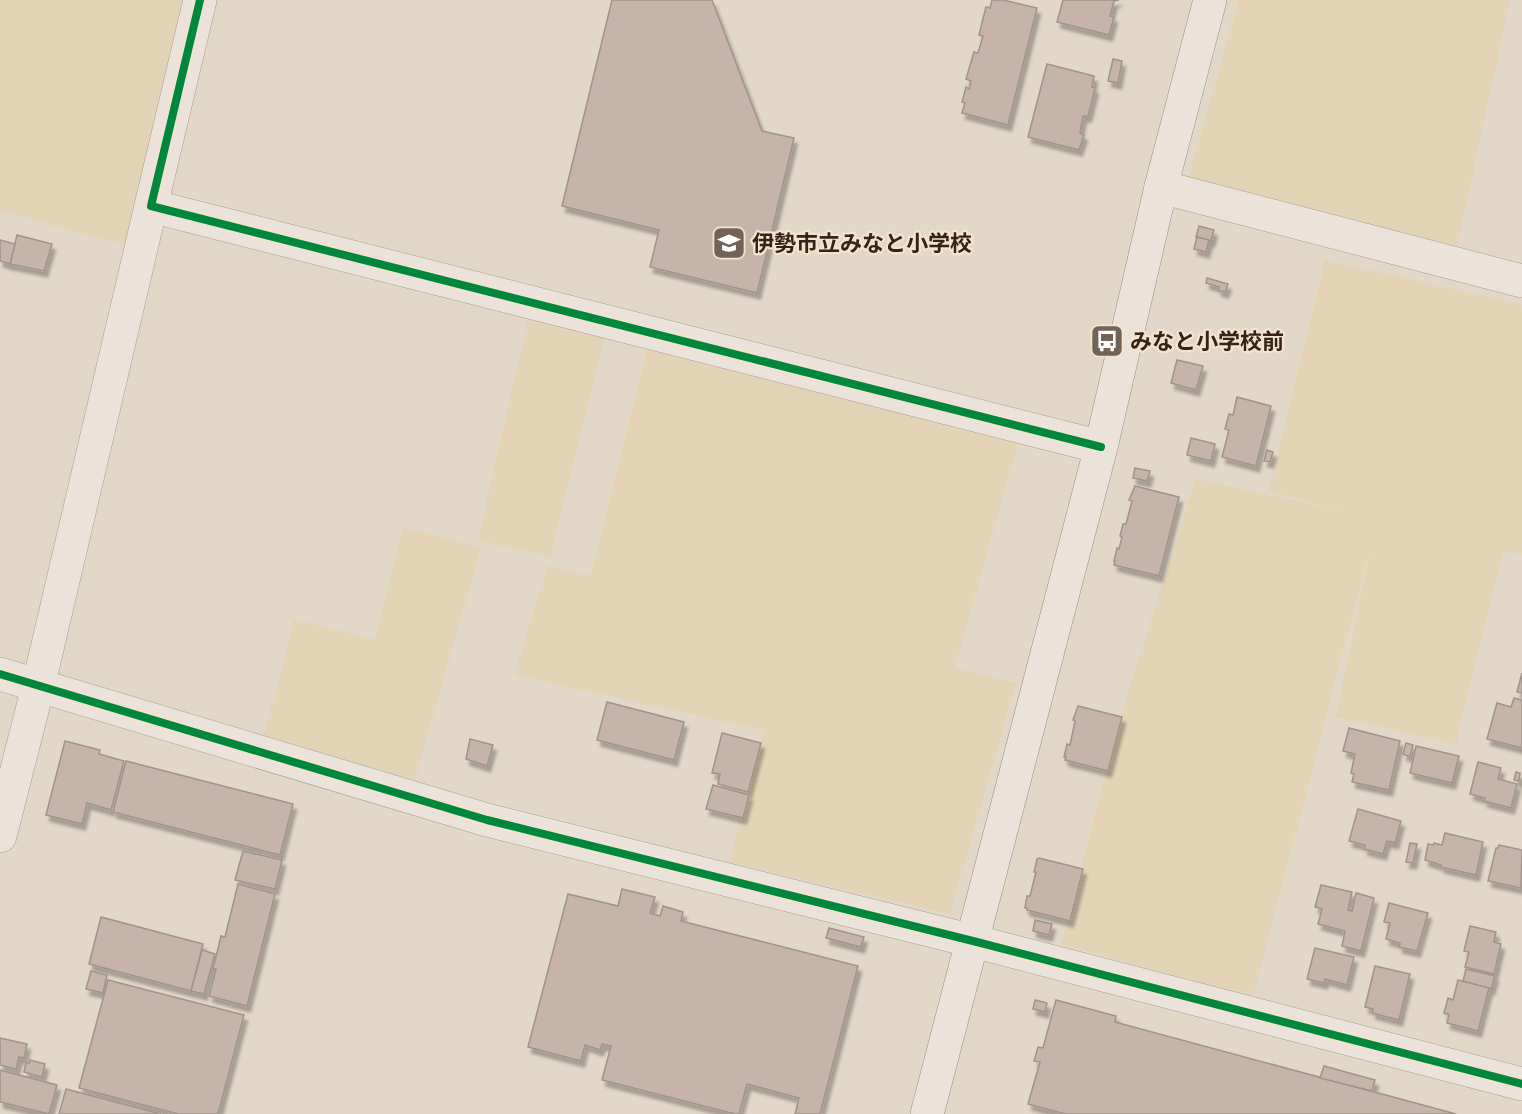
<svg xmlns="http://www.w3.org/2000/svg" width="1522" height="1114" font-family="'Zilla Slab','Noto Sans JP',serif">
	<style>
		.farmland { fill: #e4d4b6 }
		.building { fill: #c7b4a8; stroke: #a29287; stroke-width: 1.5; filter: url(#shadow) }
		.lines { fill: none; stroke-linecap: round; stroke-linejoin: round }
		.street-casing { stroke: #a89c91; stroke-width: 34 }
		.secondary-casing { stroke: #978c81; stroke-width: 34 }
		.street { stroke: #ebe3d9; stroke-width: 33 }
		.secondary { stroke: #ebe3d9; stroke-width: 33 }
		.cycleway-casing { stroke: #f6e3cb; stroke-width: 11 }
		.cycleway { stroke: #00873e; stroke-width: 8 }
		.labels { text-anchor: middle; dominant-baseline: central; stroke-width: 4.5; stroke-linejoin: round; paint-order: stroke }
		.poi-label { font-size: 22px; font-weight: bold; fill: #35231a; stroke: #f6e3cb; text-anchor: start }
	</style>
	<defs>
		<filter id="shadow"><feDropShadow dx="3.5" dy="6" stdDeviation="1.5" flood-color="#0004"/></filter>
	</defs>
	<rect width="100%" height="100%" fill="#e3d7c7"/>
	<!-- farmland -->
	<g class="farmland">
		<path d="M 0,0 L 187,0 L 126,245 L 0,211 Z"/>
		<path d="M 1239,0 L 1510,0 L 1457,247 L 1187,183 Z"/>
		<path d="M 1325,260 L 1522,305 L 1522,555 L 1503,551 L 1456,744 L 1336,717 L 1373,537 L 1253,997 L 1061,944 L 1122,711 L 1196,479 L 1356,514 L 1269,491 Z"/>
		<path d="M 529,314 L 606,333 L 550,557 L 478,540 Z"/>
		<path d="M 648,345 L 1019,440 L 955,667 L 1016,683 L 950,914 L 729,862 L 764,730 L 514,675 L 548,565 L 591,576 Z"/>
		<path d="M 403,527 L 481,548 L 414,782 L 263,739 L 294,619 L 375,640 Z"/>
	</g>
	<!-- building -->
	<g class="building">
		<path d="M 612,0 L 712,0 L 762,131 L 794,138 L 757,293 L 650,267 L 659,230 L 562,206 Z"/>
		<path d="M 992,0 L 1003,0 L 1037,8 L 1008,125 L 962,113 L 965,103 L 962,102 L 966,87 L 969,89 L 971,81 L 966,79 L 974,52 L 978,53 L 983,36 L 979,35 L 986,7 L 990,8 Z"/>
		<path d="M 1063,0 L 1119,0 L 1114,1 L 1110,16 L 1114,17 L 1109,35 L 1057,22 Z"/>
		<path d="M 1113,59 L 1122,61 L 1118,83 L 1108,81 Z"/>
		<path d="M 1047,64 L 1094,76 L 1092,87 L 1095,88 L 1088,116 L 1083,116 L 1080,133 L 1084,135 L 1079,150 L 1028,137 Z"/>
		<path d="M 1199,226 L 1214,230 L 1211,241 L 1196,237 Z"/>
		<path d="M 17,235 L 52,244 L 44,271 L 10,264 Z"/>
		<path d="M 1197,237 L 1209,240 L 1206,252 L 1194,249 Z"/>
		<path d="M 0,240 L 15,244 L 10,264 L 0,261 Z"/>
		<path d="M 1207,278 L 1228,284 L 1225,292 L 1218,290 L 1219,287 L 1206,283 Z"/>
		<path d="M 1177,360 L 1203,366 L 1196,390 L 1171,383 Z"/>
		<path d="M 1237,397 L 1271,406 L 1256,466 L 1222,457 L 1229,430 L 1225,429 L 1229,414 L 1233,415 Z"/>
		<path d="M 1191,438 L 1215,444 L 1211,461 L 1187,455 Z"/>
		<path d="M 1267,450 L 1273,452 L 1270,462 L 1264,461 Z"/>
		<path d="M 1135,468 L 1150,471 L 1147,481 L 1133,478 Z"/>
		<path d="M 1135,486 L 1179,497 L 1159,576 L 1114,565 L 1115,561 L 1114,561 L 1117,548 L 1119,549 L 1122,537 L 1120,536 L 1123,524 L 1126,524 L 1132,501 L 1129,500 Z"/>
		<path d="M 1522,673 L 1522,693 L 1517,692 Z"/>
		<path d="M 1514,698 L 1522,700 L 1522,748 L 1487,739 L 1497,703 L 1511,707 Z"/>
		<path d="M 607,702 L 684,722 L 674,760 L 597,740 Z"/>
		<path d="M 1078,706 L 1122,717 L 1108,771 L 1065,760 L 1066,757 L 1064,757 L 1067,744 L 1070,745 L 1075,721 L 1073,720 Z"/>
		<path d="M 1349,728 L 1400,741 L 1389,790 L 1352,782 L 1354,774 L 1351,773 L 1355,754 L 1343,751 Z"/>
		<path d="M 722,733 L 761,743 L 748,792 L 718,784 L 720,774 L 712,773 Z"/>
		<path d="M 470,739 L 493,745 L 487,766 L 466,759 Z"/>
		<path d="M 65,741 L 100,750 L 99,754 L 124,761 L 111,810 L 87,803 L 82,824 L 46,815 Z"/>
		<path d="M 1406,743 L 1413,745 L 1410,757 L 1403,754 Z"/>
		<path d="M 1416,746 L 1459,756 L 1452,783 L 1410,773 Z"/>
		<path d="M 126,761 L 293,804 L 280,855 L 113,812 Z"/>
		<path d="M 1478,762 L 1501,768 L 1498,779 L 1517,784 L 1511,808 L 1484,801 L 1485,798 L 1470,794 Z"/>
		<path d="M 1516,772 L 1520,773 L 1519,781 L 1514,780 Z"/>
		<path d="M 713,785 L 749,795 L 743,818 L 706,809 Z"/>
		<path d="M 1358,809 L 1401,821 L 1395,843 L 1387,841 L 1383,854 L 1364,849 L 1365,845 L 1349,841 Z"/>
		<path d="M 1445,833 L 1483,842 L 1476,875 L 1441,867 L 1441,865 L 1425,860 L 1428,844 L 1433,845 L 1434,843 L 1442,845 Z"/>
		<path d="M 1410,843 L 1417,844 L 1413,863 L 1406,862 Z"/>
		<path d="M 1499,845 L 1522,850 L 1521,888 L 1488,881 L 1496,848 L 1498,848 Z"/>
		<path d="M 243,851 L 282,860 L 275,889 L 235,880 Z"/>
		<path d="M 1039,858 L 1083,869 L 1070,921 L 1027,910 L 1027,908 L 1025,908 L 1027,896 L 1030,896 L 1036,872 L 1034,872 L 1037,859 Z"/>
		<path d="M 238,884 L 275,894 L 247,1006 L 209,996 L 216,969 L 213,969 L 221,936 L 225,937 Z"/>
		<path d="M 1321,885 L 1352,892 L 1348,910 L 1352,911 L 1356,893 L 1374,898 L 1361,951 L 1342,946 L 1345,931 L 1318,924 L 1322,909 L 1315,907 Z"/>
		<path d="M 622,889 L 655,897 L 650,913 L 660,916 L 663,906 L 683,912 L 681,921 L 858,966 L 820,1114 L 795,1114 L 799,1098 L 747,1084 L 739,1114 L 735,1114 L 602,1080 L 611,1046 L 602,1044 L 600,1050 L 585,1045 L 581,1061 L 528,1047 L 568,894 L 618,906 Z"/>
		<path d="M 1389,903 L 1428,913 L 1417,951 L 1399,947 L 1400,943 L 1386,939 L 1390,923 L 1384,922 Z"/>
		<path d="M 101,917 L 203,944 L 191,991 L 89,964 Z"/>
		<path d="M 1035,920 L 1052,924 L 1049,935 L 1033,931 Z"/>
		<path d="M 1470,926 L 1496,932 L 1494,942 L 1501,944 L 1494,974 L 1465,967 L 1469,952 L 1464,951 Z"/>
		<path d="M 829,928 L 864,937 L 861,947 L 826,938 Z"/>
		<path d="M 1315,948 L 1354,957 L 1347,985 L 1325,979 L 1324,983 L 1307,979 Z"/>
		<path d="M 202,950 L 215,954 L 204,994 L 191,991 Z"/>
		<path d="M 1375,966 L 1410,974 L 1399,1020 L 1372,1013 L 1373,1009 L 1365,1007 Z"/>
		<path d="M 1466,969 L 1495,976 L 1491,989 L 1463,981 Z"/>
		<path d="M 91,971 L 107,975 L 103,993 L 86,989 Z"/>
		<path d="M 108,980 L 244,1015 L 218,1114 L 178,1114 L 79,1088 Z"/>
		<path d="M 1458,980 L 1489,988 L 1478,1031 L 1447,1023 L 1449,1015 L 1444,1013 L 1448,998 L 1453,1000 Z"/>
		<path d="M 1035,1000 L 1047,1003 L 1045,1012 L 1033,1009 Z"/>
		<path d="M 1056,1000 L 1116,1016 L 1115,1022 L 1456,1114 L 1065,1114 L 1028,1104 L 1040,1062 L 1034,1061 L 1038,1047 L 1043,1048 Z"/>
		<path d="M 0,1038 L 27,1044 L 24,1058 L 19,1057 L 16,1069 L 0,1065 Z"/>
		<path d="M 30,1060 L 45,1064 L 42,1077 L 24,1072 L 26,1062 L 29,1063 Z"/>
		<path d="M 1324,1066 L 1375,1080 L 1372,1091 L 1320,1078 Z"/>
		<path d="M 0,1070 L 57,1085 L 49,1114 L 0,1102 Z"/>
		<path d="M 66,1089 L 161,1114 L 59,1114 Z"/>
	</g>
	<g class="lines">
		<!-- street casing -->
		<g class="street-casing">
			<g id="street">
				<path d="M 200,0 L 151,206 L 1101,447"/>
				<path d="M 1161,187 L 1522,281"/>
				<path d="M 0,674 L 487,820 L 973,941 L 1522,1084"/>
				<path d="M 0,836 L 38,687 L 151,206"/>
			</g>
		</g>
		<!-- secondary casing -->
		<g class="secondary-casing">
			<path id="secondary" d="M 927,1114 L 1101,447 L 1161,187 L 1210,0"/>
		</g>
		<!-- street -->
		<use href="#street" class="street"/>
		<!-- secondary -->
		<use href="#secondary" class="secondary"/>
		<!-- cycleway casing -->
		<g class="cycleway-casing">
			<g id="cycleway">
				<path d="M 200,0 L 151,206 L 1101,447"/>
				<path d="M 0,674 L 487,820 L 973,941 L 1522,1084"/>
			</g>
		</g>
		<!-- cycleway -->
		<use href="#cycleway" class="cycleway"/>
	</g>
	<!-- icons -->
	<defs>
		<g id="school-square" transform="scale(1.725)"><rect x="-9" y="-9" width="18" height="18" rx="4" fill="#726257" stroke="#f6e3cb"/><path d="M0-5L7-2L0 1L-7-2ZM-4 1L0 2.5L4 1V4Q0 6-4 4Z" fill="#fff"/></g>
		<g id="bus-square" transform="scale(1.725)"><rect x="-9" y="-9" width="18" height="18" rx="4" fill="#726257" stroke="#f6e3cb"/><path d="M-5-6H5V4H4V6H2V4H-2V6H-4V4H-5ZM-3.5-4V0h7V-4ZM-3.5 1.2v1.5H-2V1.2ZM2 1.2v1.5H3.5V1.2Z" fill="#fff"/></g>
	</defs>
	<g fill-rule="evenodd">
		<use href="#school-square" x="729" y="243"/>
		<use href="#bus-square" x="1107" y="341"/>
	</g>
	<g class="labels">
		<!-- poi labels -->
		<g class="poi-label">
			<text x="752" y="243">伊勢市立みなと小学校</text>
			<text x="1130" y="341">みなと小学校前</text>
		</g>
	</g>
</svg>
